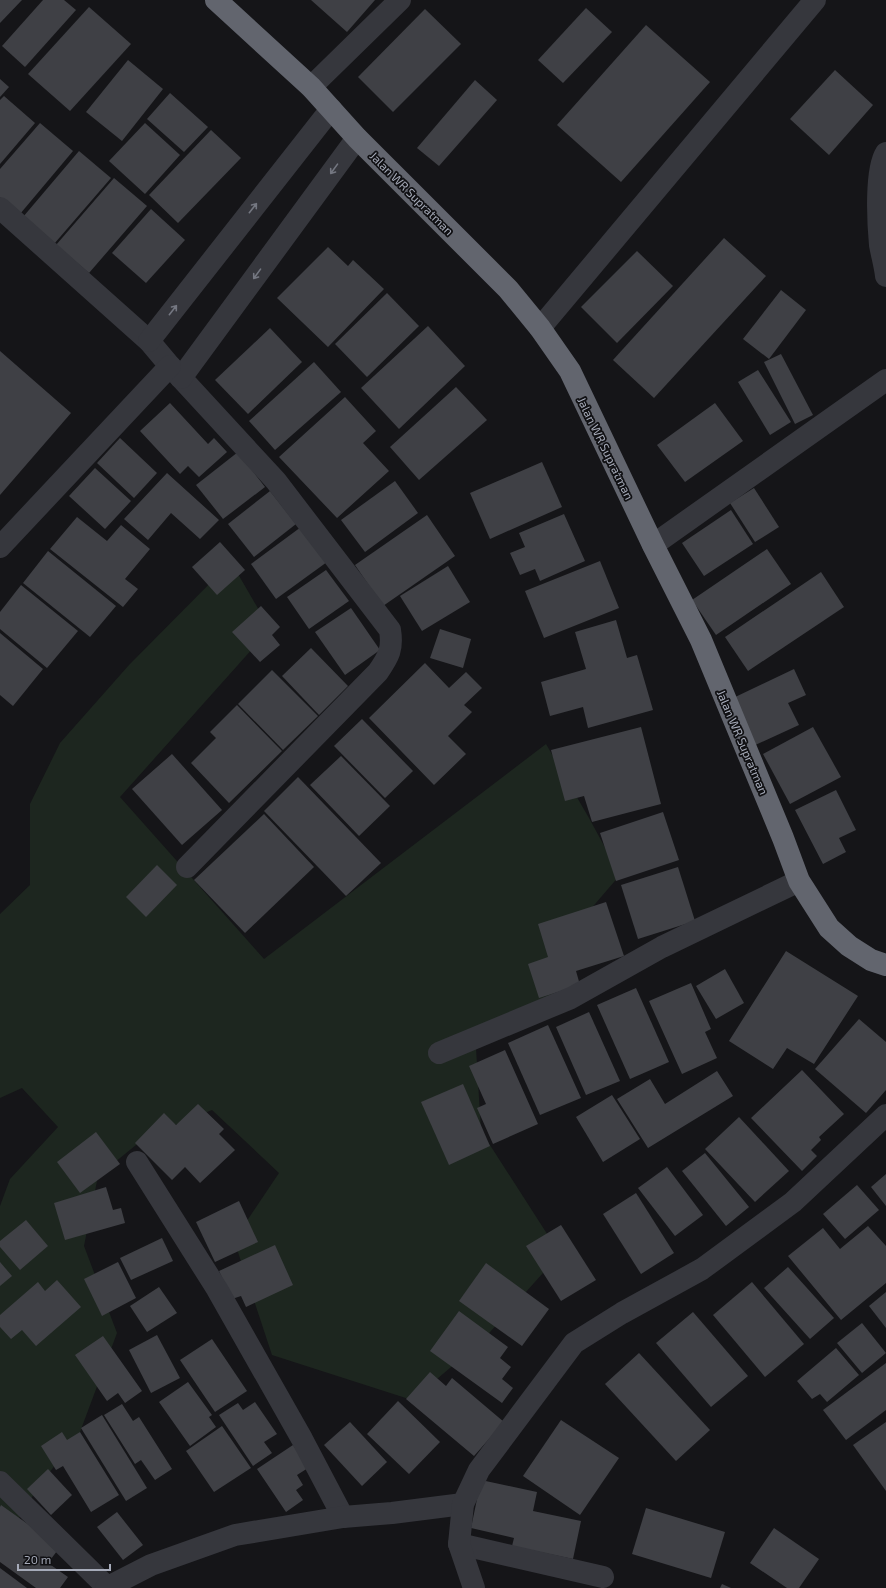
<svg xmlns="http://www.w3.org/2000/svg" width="886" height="1588" font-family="'Exo 2',sans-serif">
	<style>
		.green { fill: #1d261f }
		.building { fill: #3f4045 }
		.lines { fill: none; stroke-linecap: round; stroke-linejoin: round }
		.minor { stroke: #36373d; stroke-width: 22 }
		.highway { stroke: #62656e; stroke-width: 22 }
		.oneway { stroke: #747781 }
		.labels { text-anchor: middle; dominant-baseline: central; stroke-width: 3.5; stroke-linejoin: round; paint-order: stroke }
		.street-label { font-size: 12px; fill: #a6abb9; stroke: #101013 }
	</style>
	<rect width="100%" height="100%" fill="#151518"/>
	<!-- green -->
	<path class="green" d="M 231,562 L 270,629 L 120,797 L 264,959 L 546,744 L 589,818 L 620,875 L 571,932 L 550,1006 L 476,1048 L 481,1131 L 560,1254 L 482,1341 L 412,1400 L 272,1355 L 234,1240 L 279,1173 L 212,1110 L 147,1136 L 98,1176 L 84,1246 L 117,1333 L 80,1432 L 37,1489 L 0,1549 L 0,1206 L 10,1179 L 58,1127 L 22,1088 L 0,1098 L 0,914 L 30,885 L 30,804 L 60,743 L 129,665 Z"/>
	<!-- building -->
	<g class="building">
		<path d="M 0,0 L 22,0 L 0,23 Z"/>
		<path d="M 43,0 L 64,0 L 76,10 L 25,67 L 2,46 Z"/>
		<path d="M 311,0 L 375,0 L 347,32 Z"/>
		<path d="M 89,7 L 131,44 L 70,111 L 28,74 Z"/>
		<path d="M 586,8 L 612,32 L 563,83 L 538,60 Z"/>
		<path d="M 425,9 L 461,44 L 393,112 L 358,77 Z"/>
		<path d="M 646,25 L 710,82 L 621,182 L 557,125 Z"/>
		<path d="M 128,60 L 163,89 L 122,141 L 86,112 Z"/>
		<path d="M 835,70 L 873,105 L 829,155 L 790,119 Z"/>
		<path d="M 0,79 L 9,87 L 0,97 Z"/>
		<path d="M 475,80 L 497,100 L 439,166 L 417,148 Z"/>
		<path d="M 170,93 L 208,127 L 184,152 L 147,119 Z"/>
		<path d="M 4,96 L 35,123 L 0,164 L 0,100 Z"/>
		<path d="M 40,123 L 73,151 L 20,214 L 0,197 L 0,169 Z"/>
		<path d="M 145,123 L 180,155 L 145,194 L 109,161 Z"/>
		<path d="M 211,130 L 241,158 L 178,223 L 149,195 Z"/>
		<path d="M 79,151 L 111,178 L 54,244 L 23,217 Z"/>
		<path d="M 114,178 L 147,206 L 89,273 L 56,245 Z"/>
		<path d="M 151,209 L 185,240 L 146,283 L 112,253 Z"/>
		<path d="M 724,238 L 766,276 L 654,398 L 613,360 Z"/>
		<path d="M 328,247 L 348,266 L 353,260 L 384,289 L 328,347 L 277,298 Z"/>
		<path d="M 637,251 L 673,286 L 617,343 L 581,307 Z"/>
		<path d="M 781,290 L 806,310 L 769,359 L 743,339 Z"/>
		<path d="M 387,293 L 419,326 L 367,377 L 335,344 Z"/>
		<path d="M 428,326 L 465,366 L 399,429 L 361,388 Z"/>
		<path d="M 270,328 L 302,362 L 248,414 L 215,380 Z"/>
		<path d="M 0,351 L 71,413 L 0,495 Z"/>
		<path d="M 781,354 L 813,415 L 795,424 L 764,362 Z"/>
		<path d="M 314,362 L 341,392 L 275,450 L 249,421 Z"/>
		<path d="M 758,370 L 791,422 L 770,435 L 738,382 Z"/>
		<path d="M 456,387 L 487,420 L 419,480 L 390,447 Z"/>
		<path d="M 345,397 L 376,431 L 363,443 L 389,471 L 337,518 L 279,457 Z"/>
		<path d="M 170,403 L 208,444 L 214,438 L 227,452 L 199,477 L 188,466 L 180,474 L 140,431 Z"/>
		<path d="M 715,403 L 743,441 L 685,482 L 657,445 Z"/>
		<path d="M 120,438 L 157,473 L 134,498 L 97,463 Z"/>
		<path d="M 238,452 L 265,487 L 223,519 L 196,485 Z"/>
		<path d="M 542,462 L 562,507 L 490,539 L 470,493 Z"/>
		<path d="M 95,468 L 131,501 L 105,529 L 69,496 Z"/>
		<path d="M 167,473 L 219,520 L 200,539 L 171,513 L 148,540 L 124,519 Z"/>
		<path d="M 395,481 L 418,513 L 365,552 L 341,520 Z"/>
		<path d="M 754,488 L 779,527 L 755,542 L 730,503 Z"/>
		<path d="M 270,491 L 296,524 L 254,557 L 228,524 Z"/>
		<path d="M 731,510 L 753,544 L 704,576 L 682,543 Z"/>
		<path d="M 564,514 L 585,561 L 540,581 L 535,569 L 520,575 L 510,553 L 525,547 L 519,533 Z"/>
		<path d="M 427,515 L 455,556 L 383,606 L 355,565 Z"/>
		<path d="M 77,517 L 107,541 L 121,525 L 150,549 L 125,579 L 138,589 L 123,607 L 50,549 Z"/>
		<path d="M 301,527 L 327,562 L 276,599 L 251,564 Z"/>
		<path d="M 220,542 L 245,570 L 217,595 L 192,567 Z"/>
		<path d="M 767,549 L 791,584 L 716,635 L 692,600 Z"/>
		<path d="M 48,551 L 116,606 L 90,637 L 23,583 Z"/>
		<path d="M 600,561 L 619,608 L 544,638 L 525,591 Z"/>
		<path d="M 448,566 L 470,602 L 422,631 L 400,596 Z"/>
		<path d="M 326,570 L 349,601 L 309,629 L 287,597 Z"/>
		<path d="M 821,572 L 844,607 L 748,671 L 725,637 Z"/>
		<path d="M 21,585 L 78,631 L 47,668 L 0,629 L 0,612 Z"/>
		<path d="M 261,606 L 280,627 L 272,635 L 280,645 L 260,662 L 232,632 Z"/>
		<path d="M 351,608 L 380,650 L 345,675 L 315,632 Z"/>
		<path d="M 616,620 L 627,658 L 637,655 L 653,710 L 588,728 L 583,707 L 550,716 L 541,682 L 586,669 L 575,632 Z"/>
		<path d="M 440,629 L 471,639 L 463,668 L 430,658 Z"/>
		<path d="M 0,633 L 43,669 L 13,706 L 0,695 Z"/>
		<path d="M 311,648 L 348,686 L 319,715 L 282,676 Z"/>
		<path d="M 425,663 L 449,688 L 466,672 L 482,688 L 464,705 L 472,712 L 448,736 L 466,754 L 434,785 L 369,718 Z"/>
		<path d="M 794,669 L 806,695 L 788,703 L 799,725 L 753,746 L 731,699 Z"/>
		<path d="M 272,670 L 318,716 L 283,750 L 238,704 Z"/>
		<path d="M 237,705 L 282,751 L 229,803 L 191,763 L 216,738 L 210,732 Z"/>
		<path d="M 362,719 L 413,771 L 385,798 L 334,746 Z"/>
		<path d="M 641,727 L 661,804 L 592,822 L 584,796 L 565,801 L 551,750 Z"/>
		<path d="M 813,727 L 841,777 L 790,804 L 763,754 Z"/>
		<path d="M 172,754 L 222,810 L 182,845 L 132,789 Z"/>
		<path d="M 341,756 L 390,806 L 359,836 L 310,785 Z"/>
		<path d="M 298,777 L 381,863 L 346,896 L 264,811 Z"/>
		<path d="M 836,790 L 856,830 L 839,838 L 846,852 L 823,864 L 795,810 Z"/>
		<path d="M 663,812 L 679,860 L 616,881 L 600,833 Z"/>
		<path d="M 264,814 L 314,867 L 245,933 L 194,880 Z"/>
		<path d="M 157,865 L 177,885 L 146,917 L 126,897 Z"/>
		<path d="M 678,867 L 695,921 L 638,939 L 621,885 Z"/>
		<path d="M 606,902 L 624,956 L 576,971 L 580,985 L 539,998 L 528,964 L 548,957 L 538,924 Z"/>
		<path d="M 786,951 L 858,996 L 814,1064 L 787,1048 L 773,1069 L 729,1041 Z"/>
		<path d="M 725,969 L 744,1003 L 716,1019 L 696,986 Z"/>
		<path d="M 691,983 L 711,1029 L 705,1032 L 717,1058 L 682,1074 L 649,1001 Z"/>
		<path d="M 636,988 L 669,1062 L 630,1079 L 597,1005 Z"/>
		<path d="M 589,1012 L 620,1081 L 586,1095 L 556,1027 Z"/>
		<path d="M 859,1019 L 886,1042 L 886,1090 L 866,1113 L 815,1069 Z"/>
		<path d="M 548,1025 L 581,1098 L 540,1115 L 508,1043 Z"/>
		<path d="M 505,1050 L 538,1124 L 493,1144 L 477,1108 L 486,1104 L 469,1066 Z"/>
		<path d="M 802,1070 L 844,1114 L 819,1137 L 821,1140 L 811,1150 L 817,1156 L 802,1171 L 751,1118 Z"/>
		<path d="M 717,1071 L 733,1096 L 648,1148 L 617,1099 L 650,1079 L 665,1104 Z"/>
		<path d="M 463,1084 L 490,1146 L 449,1165 L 421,1102 Z"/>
		<path d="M 612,1095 L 640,1139 L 603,1162 L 576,1117 Z"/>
		<path d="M 198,1104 L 224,1129 L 219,1134 L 235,1150 L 200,1183 L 185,1167 L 172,1180 L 135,1143 L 164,1113 L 176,1125 Z"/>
		<path d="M 739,1117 L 789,1171 L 755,1202 L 705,1149 Z"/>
		<path d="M 96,1132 L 120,1164 L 80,1193 L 57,1162 Z"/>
		<path d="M 705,1153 L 749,1207 L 726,1226 L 682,1171 Z"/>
		<path d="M 667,1167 L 703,1215 L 675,1236 L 638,1188 Z"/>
		<path d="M 886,1174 L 886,1206 L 871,1187 Z"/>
		<path d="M 857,1185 L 879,1210 L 845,1239 L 823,1214 Z"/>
		<path d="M 106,1187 L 113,1210 L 121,1208 L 125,1223 L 65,1240 L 54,1203 Z"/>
		<path d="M 636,1193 L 674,1253 L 641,1274 L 603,1214 Z"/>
		<path d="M 239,1201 L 258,1242 L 215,1262 L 196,1222 Z"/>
		<path d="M 26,1220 L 48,1246 L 20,1270 L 0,1247 L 0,1241 Z"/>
		<path d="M 561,1225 L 596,1280 L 561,1301 L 526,1246 Z"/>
		<path d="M 868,1226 L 886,1246 L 886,1283 L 841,1320 L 788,1256 L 823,1228 L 840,1249 Z"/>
		<path d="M 162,1238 L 173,1261 L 131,1280 L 120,1258 Z"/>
		<path d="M 275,1245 L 293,1285 L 246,1307 L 241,1296 L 232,1299 L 219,1271 Z"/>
		<path d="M 0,1262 L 12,1276 L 0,1286 Z"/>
		<path d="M 118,1262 L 136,1298 L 102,1316 L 84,1279 Z"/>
		<path d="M 486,1263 L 549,1309 L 522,1346 L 459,1301 Z"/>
		<path d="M 788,1267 L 834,1318 L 810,1339 L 764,1288 Z"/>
		<path d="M 57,1280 L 81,1307 L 36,1346 L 22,1330 L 11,1339 L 0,1327 L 0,1315 L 38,1282 L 45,1291 Z"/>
		<path d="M 752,1282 L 804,1344 L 765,1377 L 713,1315 Z"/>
		<path d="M 159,1287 L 177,1313 L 147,1332 L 130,1306 Z"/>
		<path d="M 886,1292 L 886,1328 L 869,1306 Z"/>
		<path d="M 459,1311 L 508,1347 L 500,1358 L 511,1367 L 502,1379 L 513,1388 L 502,1403 L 430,1351 Z"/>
		<path d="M 693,1312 L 748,1376 L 711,1407 L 656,1343 Z"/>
		<path d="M 862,1323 L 886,1353 L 862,1373 L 837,1343 Z"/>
		<path d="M 157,1335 L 180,1378 L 151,1393 L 129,1350 Z"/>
		<path d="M 103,1336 L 142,1391 L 125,1403 L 118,1393 L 107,1401 L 75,1355 Z"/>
		<path d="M 212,1339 L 247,1391 L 215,1412 L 180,1360 Z"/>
		<path d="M 836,1348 L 859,1375 L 827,1402 L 820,1394 L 812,1399 L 797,1381 Z"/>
		<path d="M 639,1353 L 710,1430 L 676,1461 L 605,1384 Z"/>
		<path d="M 886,1363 L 886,1410 L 846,1440 L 823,1410 Z"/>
		<path d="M 430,1372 L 446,1386 L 452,1378 L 504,1422 L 474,1456 L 406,1399 Z"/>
		<path d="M 188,1382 L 212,1415 L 209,1417 L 216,1427 L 190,1446 L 159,1402 Z"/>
		<path d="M 398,1401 L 440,1442 L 409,1474 L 367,1434 Z"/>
		<path d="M 255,1402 L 277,1434 L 264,1442 L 272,1453 L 253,1466 L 219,1415 L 238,1403 L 243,1410 Z"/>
		<path d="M 122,1404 L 133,1421 L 139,1417 L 172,1469 L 155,1480 L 141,1460 L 135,1464 L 104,1415 Z"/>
		<path d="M 102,1415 L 147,1488 L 126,1501 L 81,1428 Z"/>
		<path d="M 561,1420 L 619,1458 L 580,1515 L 523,1476 Z"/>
		<path d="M 350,1422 L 387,1462 L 362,1486 L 324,1445 Z"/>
		<path d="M 886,1422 L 886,1491 L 853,1445 Z"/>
		<path d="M 222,1426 L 251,1468 L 214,1492 L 186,1451 Z"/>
		<path d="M 62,1432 L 67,1440 L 80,1432 L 119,1495 L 91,1512 L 63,1466 L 56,1470 L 41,1446 Z"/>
		<path d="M 293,1445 L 308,1468 L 297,1475 L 303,1485 L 296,1490 L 303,1500 L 286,1512 L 257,1469 Z"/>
		<path d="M 48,1469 L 72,1495 L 51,1515 L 27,1489 Z"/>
		<path d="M 481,1480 L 537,1492 L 533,1511 L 581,1521 L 573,1559 L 512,1546 L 514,1538 L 471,1528 Z"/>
		<path d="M 1,1505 L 60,1547 L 48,1563 L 68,1577 L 60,1588 L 36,1588 L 0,1562 L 0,1507 Z"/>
		<path d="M 646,1508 L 725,1532 L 711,1578 L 632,1554 Z"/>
		<path d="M 117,1512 L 143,1545 L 123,1560 L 97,1527 Z"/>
		<path d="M 774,1528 L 819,1559 L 799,1588 L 787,1588 L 750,1563 Z"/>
		<path d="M 0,1568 L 27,1588 L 0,1588 Z"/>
		<path d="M 722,1584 L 731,1588 L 720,1588 Z"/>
	</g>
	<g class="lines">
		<!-- minor -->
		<g class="minor">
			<path d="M 311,87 L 400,0"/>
			<path d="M 886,153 C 875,170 878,224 880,245 C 882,256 885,266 886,276"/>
			<path d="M 0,208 L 149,341 L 170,366 L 276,481 L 390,630 C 393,649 389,656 378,672 L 187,867"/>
			<path d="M 540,328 L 815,0"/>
			<path d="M 149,341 L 331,109"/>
			<path d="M 181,378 L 357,138"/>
			<path d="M 653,545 L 886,380"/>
			<path d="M 0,547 L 170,366"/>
			<path d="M 439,1053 L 571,998 L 662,947 L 799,881"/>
			<path d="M 137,1162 L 217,1289 L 302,1439 L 343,1517"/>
			<path d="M 0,1482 L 107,1587"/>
			<path d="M 459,1544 L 603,1577"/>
			<path d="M 106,1588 L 151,1565 L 235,1535 L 343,1517 L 392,1513 L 463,1504"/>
			<path d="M 474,1588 L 459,1544 L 463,1504 L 479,1470 L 574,1343 L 622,1313 L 702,1269 L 793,1202 L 886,1115"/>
		</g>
		<!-- highway -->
		<path class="highway" d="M 216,0 L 311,87 L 357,138 L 508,289 L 540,328 L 570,371 L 653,545 L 701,640 L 783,838 L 799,881 L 829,928 L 849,946 L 871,960 L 886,965"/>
	</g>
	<!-- one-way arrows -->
	<defs><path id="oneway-shaft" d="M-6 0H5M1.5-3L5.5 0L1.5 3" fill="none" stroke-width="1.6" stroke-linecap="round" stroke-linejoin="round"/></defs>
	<g class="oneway">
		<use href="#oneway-shaft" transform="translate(334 169) rotate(126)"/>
		<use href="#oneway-shaft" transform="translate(253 208) rotate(-52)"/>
		<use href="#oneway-shaft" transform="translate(257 274) rotate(126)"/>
		<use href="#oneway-shaft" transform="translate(173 310) rotate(-52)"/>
	</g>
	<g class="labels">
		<!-- street labels -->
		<g class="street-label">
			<text transform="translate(412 193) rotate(45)">Jalan WR Supratman</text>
			<text transform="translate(606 448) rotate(64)">Jalan WR Supratman</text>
			<text transform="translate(743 742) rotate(67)">Jalan WR Supratman</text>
		</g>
	</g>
	<!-- scale -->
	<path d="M18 1564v6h92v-6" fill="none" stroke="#a6abb9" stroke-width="2"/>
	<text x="24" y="1564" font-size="12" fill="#a6abb9" stroke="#101013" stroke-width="3" paint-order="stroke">20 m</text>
</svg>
